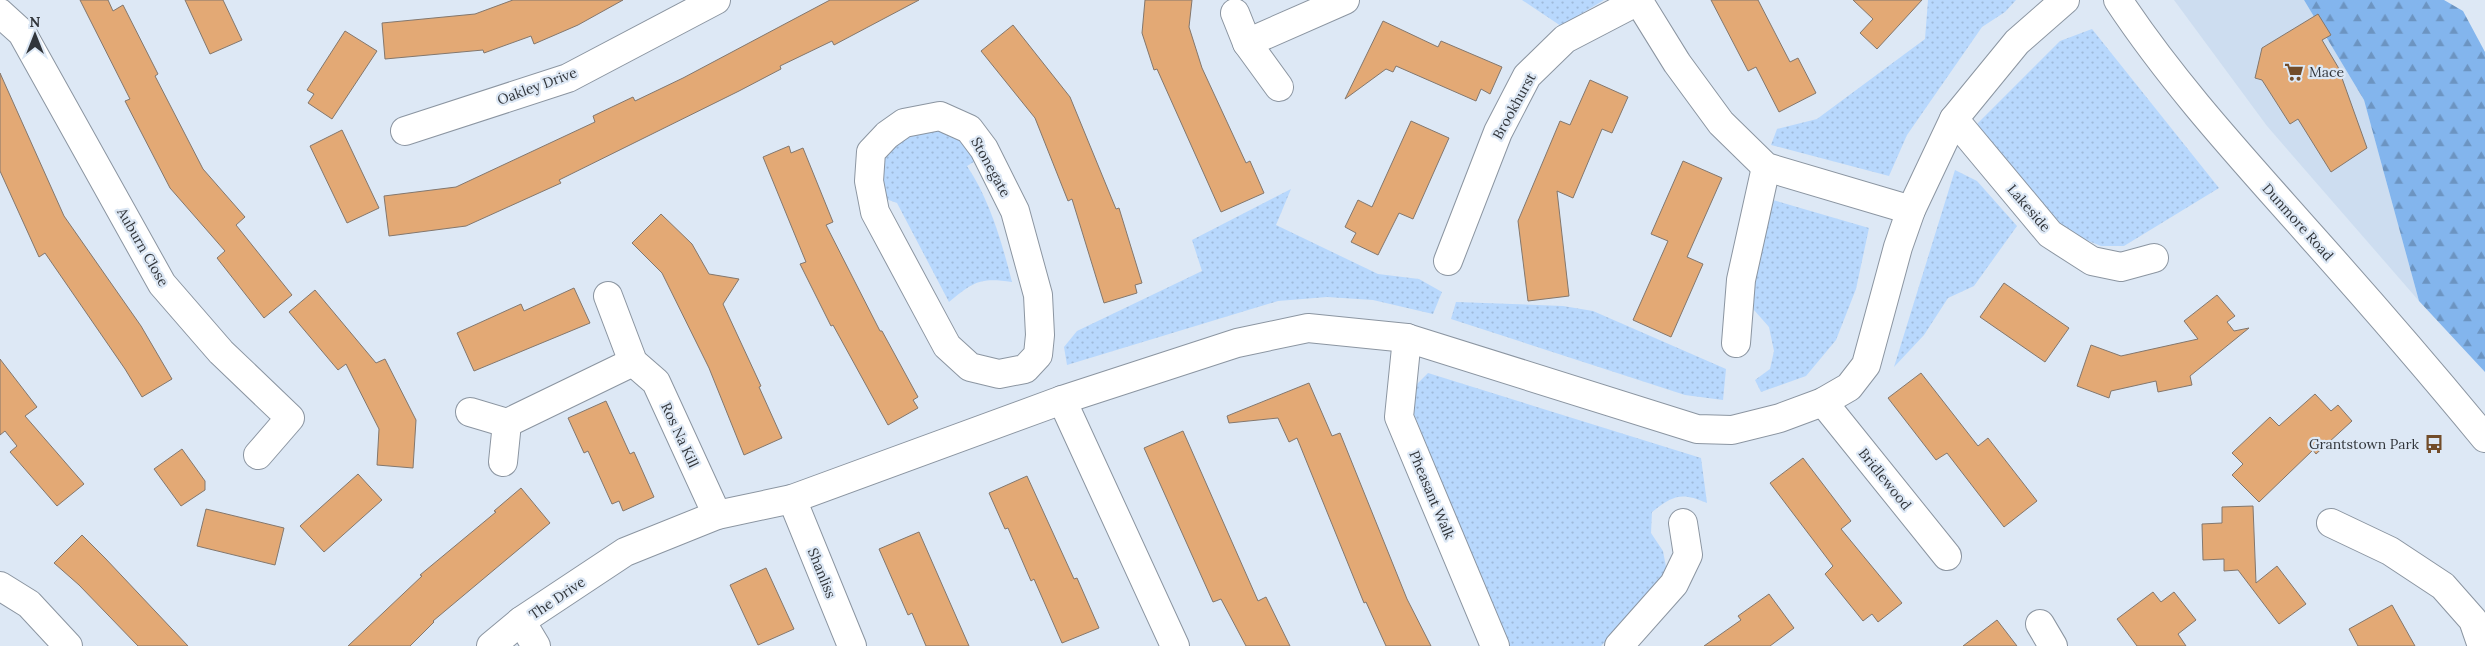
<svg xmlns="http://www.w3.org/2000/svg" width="2485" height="646" font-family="Lora,serif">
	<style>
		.built { fill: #cdddf0 }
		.green { fill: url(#green-dots) }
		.forest { fill: url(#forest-firs) }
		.building { fill: #e3a975; stroke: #83776d }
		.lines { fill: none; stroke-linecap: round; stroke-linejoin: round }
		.minor-casing { stroke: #8b95a1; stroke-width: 30 }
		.secondary-casing { stroke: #8b95a1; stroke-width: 30 }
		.minor { stroke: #fff; stroke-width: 28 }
		.secondary { stroke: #fff; stroke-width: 28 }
		.labels { text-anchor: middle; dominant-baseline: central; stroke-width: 4.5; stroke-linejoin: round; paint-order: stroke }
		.poi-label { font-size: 14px; fill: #31353a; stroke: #dde8f5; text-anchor: start }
		.street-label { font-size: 14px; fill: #31353a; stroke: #dde8f5 }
	</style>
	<defs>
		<pattern id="green-dots" width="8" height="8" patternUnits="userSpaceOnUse" patternTransform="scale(1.25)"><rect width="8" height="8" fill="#b8d8fd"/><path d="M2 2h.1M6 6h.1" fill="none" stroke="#9fbada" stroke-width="1.8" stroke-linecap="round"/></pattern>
		<pattern id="forest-firs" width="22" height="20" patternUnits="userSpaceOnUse" patternTransform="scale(1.25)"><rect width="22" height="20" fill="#83b5ed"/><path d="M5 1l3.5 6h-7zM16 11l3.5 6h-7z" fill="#6c94c1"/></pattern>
	</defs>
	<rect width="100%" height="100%" fill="#dde8f5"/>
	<!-- built -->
	<path class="built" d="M 2174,0 L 2304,0 L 2364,100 L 2419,301 L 2267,126 Z"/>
	<!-- green -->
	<g class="green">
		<path d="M 1522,0 L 1604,0 L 1561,26 Z"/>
		<path d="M 1928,0 L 2016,0 L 2005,12 L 1982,27 L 1907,135 L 1889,176 L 1771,145 L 1777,129 L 1817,119 L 1925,39 Z"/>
		<path d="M 2092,29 L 2219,188 L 2124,246 L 2101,246 L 2074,235 L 2037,204 L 1977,124 L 2060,41 Z"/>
		<path d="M 922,130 C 953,131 961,133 977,160 L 967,166 C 990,200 1002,243 1012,282 C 980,277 973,282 949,302 L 897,203 L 886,199 L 879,178 L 886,154 L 903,135 Z"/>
		<path d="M 1955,170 L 1977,181 L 2017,226 L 1974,286 L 1948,298 L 1924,335 L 1894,367 Z"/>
		<path d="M 1291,189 L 1276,225 L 1378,274 L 1419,279 L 1442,292 L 1433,314 L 1373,300 L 1327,297 L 1278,301 L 1067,365 L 1064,347 L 1077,331 L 1202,271 L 1192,240 Z"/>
		<path d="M 1773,200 L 1869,228 L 1856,289 L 1836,340 L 1806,376 L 1761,392 L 1755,380 L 1770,369 L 1774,351 L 1769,327 L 1754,310 L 1753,289 Z"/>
		<path d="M 1456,302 L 1563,306 L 1593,311 L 1726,369 L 1723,400 L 1685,395 L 1451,319 Z"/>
		<path d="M 1428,373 L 1701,458 L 1707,503 C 1681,492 1674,495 1652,512 L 1651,533 L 1663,551 L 1666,567 L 1659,585 L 1601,646 L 1509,646 L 1413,412 L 1413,388 Z"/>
	</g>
	<!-- forest -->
	<path class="forest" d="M 2304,0 L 2444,0 L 2463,11 L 2485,52 L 2485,372 L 2419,301 L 2364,100 Z"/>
	<!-- building -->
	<g class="building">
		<path d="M 80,0 L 108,0 L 113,11 L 123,5 L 158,74 L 155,76 L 203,169 L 245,217 L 236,225 L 292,295 L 264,318 L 217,258 L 225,251 L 170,188 L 125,101 L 130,99 Z"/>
		<path d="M 185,0 L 223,0 L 242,40 L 210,54 Z"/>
		<path d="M 513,0 L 623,0 L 578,25 L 534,44 L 531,36 L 484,53 L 483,50 L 385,59 L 382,23 L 475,14 Z"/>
		<path d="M 830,0 L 919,0 L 834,45 L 832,41 L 780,66 L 781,69 L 739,91 L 559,180 L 561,183 L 466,226 L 389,236 L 384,196 L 456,187 L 595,122 L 593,116 L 633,97 L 635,101 L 683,78 Z"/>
		<path d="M 1145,0 L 1192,0 L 1189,27 L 1202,68 L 1246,163 L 1250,161 L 1264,193 L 1221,212 L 1157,69 L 1154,70 L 1142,33 Z"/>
		<path d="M 1711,0 L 1758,0 L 1790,62 L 1798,58 L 1816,93 L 1779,112 L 1756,67 L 1748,71 Z"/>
		<path d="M 1853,0 L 1922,0 L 1877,49 L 1860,33 L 1873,19 Z"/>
		<path d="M 2318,14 L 2331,35 L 2322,40 L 2338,67 L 2367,148 L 2331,172 L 2298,119 L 2290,124 L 2262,80 L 2255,78 L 2262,48 Z"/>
		<path d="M 1383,21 L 1438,47 L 1441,41 L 1502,67 L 1490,94 L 1481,89 L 1476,101 L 1396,66 L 1393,72 L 1386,69 L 1345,99 Z"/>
		<path d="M 1013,25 L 1070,97 L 1116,209 L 1119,208 L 1142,283 L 1135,285 L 1137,293 L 1104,303 L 1072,199 L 1068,201 L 1035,118 L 981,51 Z"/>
		<path d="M 345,31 L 377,51 L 332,119 L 308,103 L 314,94 L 307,90 Z"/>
		<path d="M 0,73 L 64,216 L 141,326 L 172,379 L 142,397 L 125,369 L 45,253 L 39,257 L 0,171 Z"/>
		<path d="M 1590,80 L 1628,97 L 1612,133 L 1602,129 L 1573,198 L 1557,191 L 1569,296 L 1528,301 L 1518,221 L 1560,121 L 1570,125 Z"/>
		<path d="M 1411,121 L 1449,138 L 1413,219 L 1399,213 L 1378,255 L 1351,242 L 1356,233 L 1345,227 L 1358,200 L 1372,207 Z"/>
		<path d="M 342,130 L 379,208 L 347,223 L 310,146 Z"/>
		<path d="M 789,146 L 791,153 L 803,148 L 833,222 L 826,225 L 880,331 L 882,331 L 918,397 L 913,400 L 918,408 L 888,425 L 833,325 L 831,326 L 800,264 L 806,262 L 763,157 Z"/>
		<path d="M 1683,161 L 1722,178 L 1687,257 L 1703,264 L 1671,337 L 1633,320 L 1668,241 L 1651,234 Z"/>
		<path d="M 661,214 L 692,244 L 709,274 L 739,279 L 723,304 L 761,386 L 759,387 L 782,438 L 744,455 L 709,368 L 662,273 L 632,243 Z"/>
		<path d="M 2004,283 L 2069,328 L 2045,362 L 1980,317 Z"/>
		<path d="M 574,288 L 590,323 L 474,371 L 457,333 L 521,304 L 524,311 Z"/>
		<path d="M 315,290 L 376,363 L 385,359 L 416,420 L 413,468 L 377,465 L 379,429 L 346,364 L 338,370 L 289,312 Z"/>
		<path d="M 2217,295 L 2235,316 L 2227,322 L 2234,331 L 2249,328 L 2190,376 L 2192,385 L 2158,392 L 2156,381 L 2111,391 L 2109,398 L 2077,386 L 2091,345 L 2121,356 L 2198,339 L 2184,321 Z"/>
		<path d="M 0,359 L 37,407 L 25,416 L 84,484 L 57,506 L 10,452 L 17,446 L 5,431 L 0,435 Z"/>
		<path d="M 1921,373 L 1978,446 L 1988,438 L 2037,501 L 2004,527 L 1947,453 L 1936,460 L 1888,398 Z"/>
		<path d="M 1309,383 L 1332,436 L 1340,433 L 1407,599 L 1431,646 L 1386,646 L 1366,602 L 1364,603 L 1297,438 L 1289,442 L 1278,418 L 1229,423 L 1227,416 Z"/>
		<path d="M 2315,394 L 2331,411 L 2338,405 L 2352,421 L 2316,454 L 2313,450 L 2259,502 L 2232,475 L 2243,464 L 2232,453 L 2270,417 L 2279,426 Z"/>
		<path d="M 606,401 L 630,454 L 634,452 L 654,497 L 623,511 L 619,501 L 612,504 L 588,451 L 584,453 L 568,418 Z"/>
		<path d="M 1183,431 L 1258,601 L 1266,597 L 1290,646 L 1246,646 L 1221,599 L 1213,602 L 1144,448 Z"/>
		<path d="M 182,449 L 205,481 L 205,490 L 181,506 L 154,469 Z"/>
		<path d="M 1803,458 L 1851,521 L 1841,529 L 1902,603 L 1878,622 L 1872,614 L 1863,621 L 1825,574 L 1833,566 L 1770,483 Z"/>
		<path d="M 358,474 L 382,500 L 324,552 L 300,526 Z"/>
		<path d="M 1027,476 L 1074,579 L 1077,578 L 1099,628 L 1062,643 L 1034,579 L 1031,581 L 1008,528 L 1005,529 L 989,493 Z"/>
		<path d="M 521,488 L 550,523 L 433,621 L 434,622 L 410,646 L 348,646 L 422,576 L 420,575 L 496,512 L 494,511 Z"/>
		<path d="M 2253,506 L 2256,583 L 2277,566 L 2306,604 L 2279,624 L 2238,570 L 2224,571 L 2224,559 L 2203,560 L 2202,524 L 2222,523 L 2222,507 Z"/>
		<path d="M 206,509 L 284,528 L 275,565 L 197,546 Z"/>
		<path d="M 919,532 L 933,564 L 969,646 L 926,646 L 912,613 L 908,615 L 879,549 Z"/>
		<path d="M 82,535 L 105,558 L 188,646 L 138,646 L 79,585 L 54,563 Z"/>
		<path d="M 766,568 L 794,629 L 758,645 L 730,585 Z"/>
		<path d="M 2153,592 L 2161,602 L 2174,592 L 2196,620 L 2178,634 L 2186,646 L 2137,646 L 2117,619 Z"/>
		<path d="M 1769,594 L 1794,628 L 1770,646 L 1704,646 L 1741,620 L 1738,616 Z"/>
		<path d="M 2392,605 L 2415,646 L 2358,646 L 2349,629 Z"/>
		<path d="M 1997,620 L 2017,646 L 1963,646 Z"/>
	</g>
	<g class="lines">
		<!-- minor casing -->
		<g class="minor-casing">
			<g id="minor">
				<path d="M 1638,0 L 1677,63 L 1721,123 L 1766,167 L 1911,210"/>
				<path d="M 0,13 L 22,33 L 162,284 L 221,352 L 290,418 L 258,455"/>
				<path d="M 1235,13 L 1247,43 L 1279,87"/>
				<path d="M 1247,43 L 1345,0"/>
				<path d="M 940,116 L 969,129 L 984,149 L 1015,211 L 1038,295 L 1040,335 L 1038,355 L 1025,369 L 999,374 L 970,367 L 947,346 L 875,212 L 869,181 L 871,152 L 887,135 L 904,123 Z"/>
				<path d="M 1954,119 L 2050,234 L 2092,261 L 2121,267 L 2154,258"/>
				<path d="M 405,131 L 568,78 L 716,0"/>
				<path d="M 1448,261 L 1498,132 L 1527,76 L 1565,39 L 1638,1"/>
				<path d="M 608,296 L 633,362 L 656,382 L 717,515"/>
				<path d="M 1407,338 L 1399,417 L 1495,646"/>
				<path d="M 1736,343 L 1741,280 L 1766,167"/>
				<path d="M 1062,400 L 1175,646"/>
				<path d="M 1823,402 L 1947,556"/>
				<path d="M 470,412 L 507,423 L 633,362"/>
				<path d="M 503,462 L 507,423"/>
				<path d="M 792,499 L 852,646"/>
				<path d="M 2331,523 L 2390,551 L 2443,586 L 2473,620 L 2482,646"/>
				<path d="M 0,586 L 29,604 L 68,646"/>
				<path d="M 521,621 L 536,646"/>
				<path d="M 2040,624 L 2053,646"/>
				<path d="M 491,646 L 521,621 L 625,552 L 717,515 L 792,499 L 1062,400 L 1237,343 L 1308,328 L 1407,338 L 1697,429 L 1732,430 L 1780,418 L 1823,402 L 1849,387 L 1866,365 L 1898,247 L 1911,210 L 1954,119 L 2017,42 L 2065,0"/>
				<path d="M 1619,646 L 1674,584 L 1688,555 L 1683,523"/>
			</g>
		</g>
		<!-- secondary casing -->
		<g class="secondary-casing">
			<path id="secondary" d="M 2118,0 C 2175,86 2244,160 2312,237 C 2371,303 2429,370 2485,438"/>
		</g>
		<!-- minor -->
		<use href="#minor" class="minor"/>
		<!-- secondary -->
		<use href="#secondary" class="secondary"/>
	</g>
	<!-- icons -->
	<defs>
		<g id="supermarket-bare" transform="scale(1.5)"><path d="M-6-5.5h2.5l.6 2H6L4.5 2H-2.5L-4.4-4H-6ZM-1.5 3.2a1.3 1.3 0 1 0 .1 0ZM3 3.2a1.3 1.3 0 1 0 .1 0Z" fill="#724c29" stroke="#dde8f5" stroke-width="2.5" paint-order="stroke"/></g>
		<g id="bus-bare" transform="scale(1.5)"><path d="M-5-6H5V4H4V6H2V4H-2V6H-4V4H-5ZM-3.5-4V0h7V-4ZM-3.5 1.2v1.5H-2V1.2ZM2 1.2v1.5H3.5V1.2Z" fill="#724c29" stroke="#dde8f5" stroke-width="2.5" paint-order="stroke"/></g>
	</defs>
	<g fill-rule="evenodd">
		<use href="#supermarket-bare" x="2294" y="72"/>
		<use href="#bus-bare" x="2434" y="444"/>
	</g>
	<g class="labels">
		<!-- poi labels -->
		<g class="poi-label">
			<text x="2309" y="72">Mace</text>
			<text x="2419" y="444" text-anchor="end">Grantstown Park</text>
		</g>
		<!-- street labels -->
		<g class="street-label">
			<text transform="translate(537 86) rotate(-20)">Oakley Drive</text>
			<text transform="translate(1514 106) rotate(-61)">Brookhurst</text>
			<text transform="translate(991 167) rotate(61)">Stonegate</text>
			<text transform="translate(2029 208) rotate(49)">Lakeside</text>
			<text transform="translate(2298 222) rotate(48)">Dunmore Road</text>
			<text transform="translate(143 247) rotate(60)">Auburn Close</text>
			<text transform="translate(680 435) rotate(65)">Ros Na Kill</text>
			<text transform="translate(1885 479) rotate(51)">Bridlewood</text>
			<text transform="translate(1432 495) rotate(67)">Pheasant Walk</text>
			<text transform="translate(822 573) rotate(68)">Shanliss</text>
			<text transform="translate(557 598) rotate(-34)">The Drive</text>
		</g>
	</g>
	<!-- north arrow -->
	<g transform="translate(35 35)" stroke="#dde8f5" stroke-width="4" paint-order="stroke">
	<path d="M0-4L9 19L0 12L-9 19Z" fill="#31353a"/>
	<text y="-8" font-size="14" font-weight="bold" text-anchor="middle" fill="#31353a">N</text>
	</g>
</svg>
